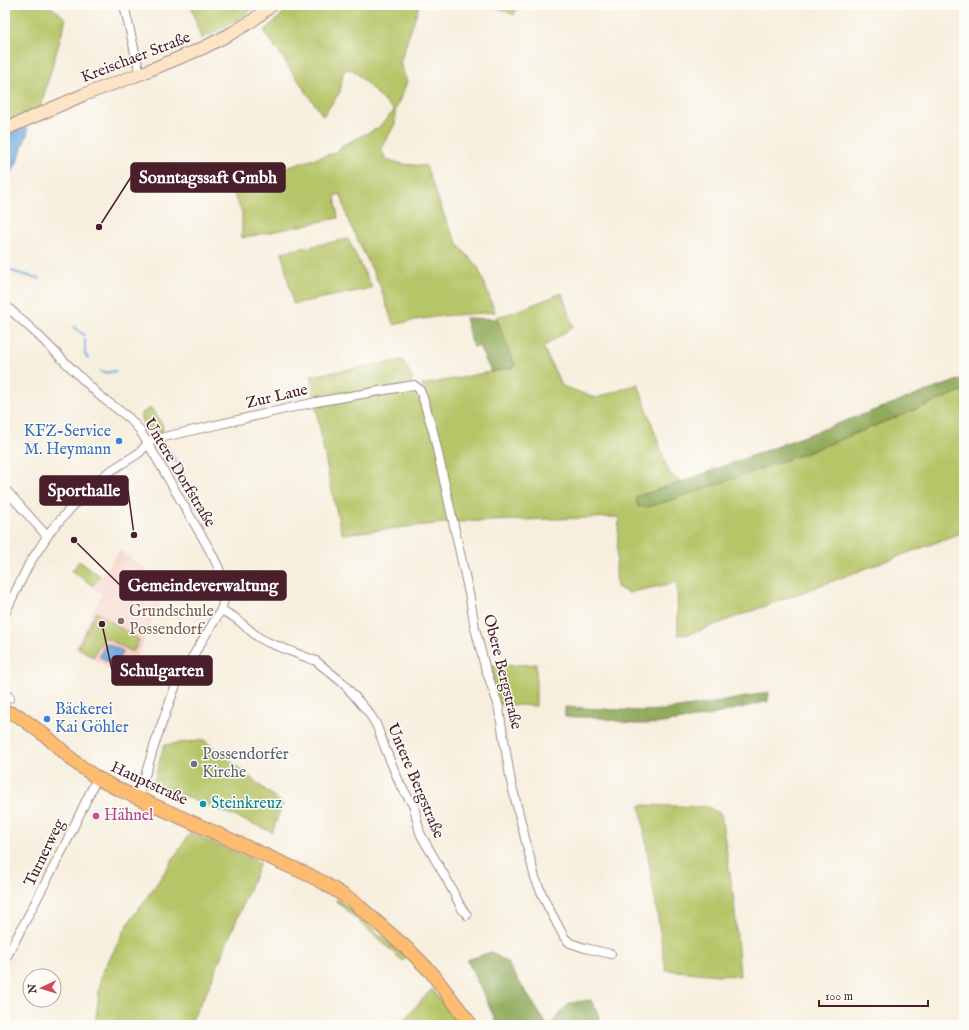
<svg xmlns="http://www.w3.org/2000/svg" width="969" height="1030" font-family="'IM FELL English',serif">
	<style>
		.built { fill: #f7d1c8 }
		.green { fill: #b6c568; stroke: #80724a }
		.forest { fill: #90aa5c; stroke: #6d6444 }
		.water { fill: #6fa8de; stroke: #5c6484 }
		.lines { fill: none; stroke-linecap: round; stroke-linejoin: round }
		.stream { stroke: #6fa8de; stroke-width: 2 }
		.minor-casing { stroke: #a08784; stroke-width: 10 }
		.secondary-casing { stroke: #a08784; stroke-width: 14 }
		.primary-casing { stroke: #a08784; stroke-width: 15 }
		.minor { stroke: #fff; stroke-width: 8 }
		.secondary { stroke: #fee4c6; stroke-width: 12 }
		.primary { stroke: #fdbc70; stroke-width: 13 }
		.shop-dot { fill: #3f7fe0; stroke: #fdfcf7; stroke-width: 1.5 }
		.education-dot { fill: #8d6e63; stroke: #fdfcf7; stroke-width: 1.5 }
		.worship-dot { fill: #6b7280; stroke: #fdfcf7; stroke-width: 1.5 }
		.culture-dot { fill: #0f9aa8; stroke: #fdfcf7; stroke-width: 1.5 }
		.hotel-dot { fill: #d1479c; stroke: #fdfcf7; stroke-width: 1.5 }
		.labels { text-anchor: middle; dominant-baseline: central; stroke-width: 3; stroke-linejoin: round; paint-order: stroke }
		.street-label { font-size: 16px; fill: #4a1f2b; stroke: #fdfcf7 }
		.shop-label { font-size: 16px; fill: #366cbe; stroke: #fdfcf7; text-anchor: end }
		.education-label { font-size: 16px; fill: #785e54; stroke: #fdfcf7; text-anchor: start }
		.worship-label { font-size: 16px; fill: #5b616d; stroke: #fdfcf7; text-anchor: start }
		.culture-label { font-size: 16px; fill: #0d838f; stroke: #fdfcf7; text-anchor: start }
		.hotel-label { font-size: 16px; fill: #b23c85; stroke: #fdfcf7; text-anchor: start }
		.leader { fill: none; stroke: #4a1f2b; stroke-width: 1.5 }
		.callout-dot { fill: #4a1f2b; stroke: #fdfcf7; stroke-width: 1.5 }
		.callout { fill: #4a1f2b; stroke: #4a1f2b; stroke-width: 1.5 }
		.callout-label { font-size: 17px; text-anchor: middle; font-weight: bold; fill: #fff }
	</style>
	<rect width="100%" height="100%" fill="#fdfcf7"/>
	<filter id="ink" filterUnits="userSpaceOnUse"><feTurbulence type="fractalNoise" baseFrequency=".025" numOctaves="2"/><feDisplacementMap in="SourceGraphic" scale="8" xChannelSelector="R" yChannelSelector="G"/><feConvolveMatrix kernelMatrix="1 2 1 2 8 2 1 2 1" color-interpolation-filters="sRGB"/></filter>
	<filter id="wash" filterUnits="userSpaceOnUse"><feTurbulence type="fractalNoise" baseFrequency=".012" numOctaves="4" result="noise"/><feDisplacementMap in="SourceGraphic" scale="16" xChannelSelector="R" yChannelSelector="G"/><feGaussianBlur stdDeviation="0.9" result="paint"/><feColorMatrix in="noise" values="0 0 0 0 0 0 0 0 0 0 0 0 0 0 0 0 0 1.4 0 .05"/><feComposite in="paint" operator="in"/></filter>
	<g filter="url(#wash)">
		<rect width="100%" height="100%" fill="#f7efde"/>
		<!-- built -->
		<path class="built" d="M 120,550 L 168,586 L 127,679 L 75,648 L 102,594 L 93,588 Z"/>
		<!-- green -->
		<g class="green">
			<path d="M 5,5 L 49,5 L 66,19 L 38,115 L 5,129 Z"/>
			<path d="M 191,5 L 257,5 C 241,20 221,29 201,39 Z"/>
			<path d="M 292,5 L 419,5 L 400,63 L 407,82 L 395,111 L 395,124 L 381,149 L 386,159 L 402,164 L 426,166 L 447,223 L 459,246 L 478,267 L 495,312 L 441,316 L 415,320 L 394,325 L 393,324 L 380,286 L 348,220 L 341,194 L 335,196 L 338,218 L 242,238 L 242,212 L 228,183 L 249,179 L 337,152 L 341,146 L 378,128 L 394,111 L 353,70 L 347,69 L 343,73 L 340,92 L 323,116 L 264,31 Z"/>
			<path d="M 491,5 L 518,5 L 514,15 Z"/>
			<path d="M 348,239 L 372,288 L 293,304 L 282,252 Z"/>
			<path d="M 562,293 L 573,327 L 543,347 L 562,386 L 596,398 L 638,384 L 669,473 L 681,482 L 636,497 L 809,452 L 964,390 L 964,532 L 690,634 L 678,635 L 677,582 L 628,593 L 617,587 L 616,570 L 619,517 L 453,522 L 342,534 C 331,491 323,449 316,406 L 405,390 L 416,392 L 435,429 L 422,385 L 515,367 L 496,317 L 512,313 Z"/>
			<path d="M 403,360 L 412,379 L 410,384 L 315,401 L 311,376 Z"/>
			<path d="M 151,408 L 162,424 L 163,432 L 156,434 C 149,429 139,424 141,414 Z"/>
			<path d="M 79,561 L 100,576 L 93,586 L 72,571 Z"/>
			<path d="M 96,612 L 139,640 L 133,652 L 104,637 L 93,657 L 78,647 Z"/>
			<path d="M 536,664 L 536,706 L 498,704 L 485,667 Z"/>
			<path d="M 204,740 L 283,804 L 272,832 L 203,803 L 153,784 L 164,745 Z"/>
			<path d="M 640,805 L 708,807 L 721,814 L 734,901 L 740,976 L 719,975 L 666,970 Z"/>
			<path d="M 190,833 L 260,863 L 207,991 L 189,1025 L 93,1025 L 96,1019 L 101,975 L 129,922 L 158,882 Z"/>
			<path d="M 337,899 L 360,917 L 406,957 L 403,961 L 336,901 Z"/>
			<path d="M 432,989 L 459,1025 L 399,1025 Z"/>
		</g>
		<!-- forest -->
		<g class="forest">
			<path d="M 465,318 L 497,319 L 515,367 L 491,372 L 479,346 L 473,347 Z"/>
			<path d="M 964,378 L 964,390 L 809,452 L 678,498 L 648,507 L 638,507 L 636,497 L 681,482 L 894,403 Z"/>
			<path d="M 769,692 L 768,701 L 708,716 L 656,724 L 633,724 L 595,717 L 565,717 L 565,707 L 640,711 L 664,710 L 720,702 Z"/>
			<path d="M 491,952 L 506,961 L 547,1025 L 493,1025 L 495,1019 L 467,960 Z"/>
			<path d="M 591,1000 L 603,1025 L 550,1025 L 569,1003 Z"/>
		</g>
		<!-- water -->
		<g class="water">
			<path d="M 26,127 L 28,130 L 27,135 L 16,165 L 11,174 L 5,176 L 5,135 Z"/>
			<path d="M 106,643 L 123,651 L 115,666 L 99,656 Z"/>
		</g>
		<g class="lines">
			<!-- stream -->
			<g class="stream">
				<path d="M 5,266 L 14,272 L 40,279"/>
				<path d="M 74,327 L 84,335"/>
				<path d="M 85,340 L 85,354 L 88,359"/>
				<path d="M 100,371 L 103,373 L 116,371"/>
				<path d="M 167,446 L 168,448"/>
				<path d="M 170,452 L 177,463"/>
				<path d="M 180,467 L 184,473"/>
			</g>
		</g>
	</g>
	<g filter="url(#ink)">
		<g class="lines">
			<!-- minor casing -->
			<g class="minor-casing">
				<g id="minor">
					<path d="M 124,5 L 140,74"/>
					<path d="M 5,305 L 36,333 L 67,364 L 100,396 L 129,418 L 139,429 C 158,460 175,491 194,523 C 203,538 224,572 225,589 C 226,596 223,603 221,610 L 177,682 L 157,737 L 138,798"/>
					<path d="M 5,489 L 47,536"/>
					<path d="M 221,610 L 234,617 L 258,637 L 267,642 L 316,661 L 343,683 L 369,713 L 376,724 L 385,748 L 400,784 L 414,807 L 420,833 L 426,844 L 446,878 L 462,909 L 467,915"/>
					<path d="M 5,613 L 29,564 L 52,529 L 90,487 L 107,473 L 139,453 L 151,440 L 316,402 L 414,385 L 419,389 L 422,395 L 433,431 L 470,598 L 475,628 L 485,667 L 498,704 L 511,782 L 535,878 L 546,903 L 564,937 L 570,943 L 585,948 L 611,954"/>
					<path d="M 5,693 L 10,698"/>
					<path d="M 5,960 L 63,849 L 97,778"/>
				</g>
			</g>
			<!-- secondary casing -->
			<g class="secondary-casing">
				<path id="secondary" d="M 5,129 L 83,95 L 140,74 L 203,48 L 232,33 L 252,21 L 272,5"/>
			</g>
			<!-- primary casing -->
			<g class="primary-casing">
				<path id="primary" d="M 5,711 L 19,716 L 47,737 L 76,763 L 97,778 L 118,789 L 311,876 L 324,883 L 354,902 L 412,953 L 431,972 L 471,1025"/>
			</g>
			<!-- minor -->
			<use href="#minor" class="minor"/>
			<!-- secondary -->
			<use href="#secondary" class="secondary"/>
			<!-- primary -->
			<use href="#primary" class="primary"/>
		</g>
	</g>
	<!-- markers -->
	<g class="shop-dot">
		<circle cx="119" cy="441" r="4"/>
		<circle cx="47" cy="719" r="4"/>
	</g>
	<circle class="education-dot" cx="121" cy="621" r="4"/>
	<circle class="worship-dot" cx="194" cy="764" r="4"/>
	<circle class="culture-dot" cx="203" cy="804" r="4"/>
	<circle class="hotel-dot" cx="96" cy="816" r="4"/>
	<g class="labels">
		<!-- street labels -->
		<g class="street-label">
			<text transform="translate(136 58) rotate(-21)">Kreischaer Straße</text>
			<text transform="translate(277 397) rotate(-13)">Zur Laue</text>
			<text transform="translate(179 473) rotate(59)">Untere Dorfstraße</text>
			<text transform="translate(502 672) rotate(76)">Obere Bergstraße</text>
			<text transform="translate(415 781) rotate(67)">Untere Bergstraße</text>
			<text transform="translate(149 784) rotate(25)">Hauptstraße</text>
			<text transform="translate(45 853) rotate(-64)">Turnerweg</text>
		</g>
		<!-- shop labels -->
		<g class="shop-label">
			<text x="111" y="432">KFZ-Service<tspan x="111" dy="18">M. Heymann</tspan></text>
			<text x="55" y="710" text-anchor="start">Bäckerei<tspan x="55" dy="18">Kai Göhler</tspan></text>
		</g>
		<!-- education labels -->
		<g class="education-label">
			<text x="129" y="612">Grundschule<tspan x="129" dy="18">Possendorf</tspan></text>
		</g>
		<!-- worship labels -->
		<g class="worship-label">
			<text x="202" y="755">Possendorfer<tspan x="202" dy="18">Kirche</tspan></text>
		</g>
		<!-- culture labels -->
		<g class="culture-label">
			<text x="211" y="804">Steinkreuz</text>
		</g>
		<!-- hotel labels -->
		<g class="hotel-label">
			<text x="104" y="816">Hähnel</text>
		</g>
	</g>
	<!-- callouts -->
	<path class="leader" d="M99 227L131 177M134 535L128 490M74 540L120 585M102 624L112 670"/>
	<g class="callout-dot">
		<circle cx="99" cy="227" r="4"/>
		<circle cx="134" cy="535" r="4"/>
		<circle cx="74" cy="540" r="4"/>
		<circle cx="102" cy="624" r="4"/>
	</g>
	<g class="callout">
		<rect x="131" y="163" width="154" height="29" rx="4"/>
		<rect x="40" y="476" width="88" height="29" rx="4"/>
		<rect x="120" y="571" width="166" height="29" rx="4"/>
		<rect x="112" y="656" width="100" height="29" rx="4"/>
	</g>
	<g class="callout-label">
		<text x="208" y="183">Sonntagssaft Gmbh</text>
		<text x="84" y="496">Sporthalle</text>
		<text x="203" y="591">Gemeindeverwaltung</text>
		<text x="162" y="676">Schulgarten</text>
	</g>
	<!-- margin -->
	<rect width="969" height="1030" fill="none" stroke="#fdfcf7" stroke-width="20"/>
	<!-- north arrow -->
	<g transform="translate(42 988) rotate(266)"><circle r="19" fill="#fdfcf7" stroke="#b5a4a5"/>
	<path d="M0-3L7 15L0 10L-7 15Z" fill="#d1495b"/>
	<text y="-6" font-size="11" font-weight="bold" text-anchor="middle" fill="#4a1f2b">N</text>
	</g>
	<!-- scale -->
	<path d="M819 1000v6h109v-6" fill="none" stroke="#4a1f2b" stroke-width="2"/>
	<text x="825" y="1000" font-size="12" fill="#4a1f2b" stroke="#fdfcf7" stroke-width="3" paint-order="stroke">100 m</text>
</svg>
